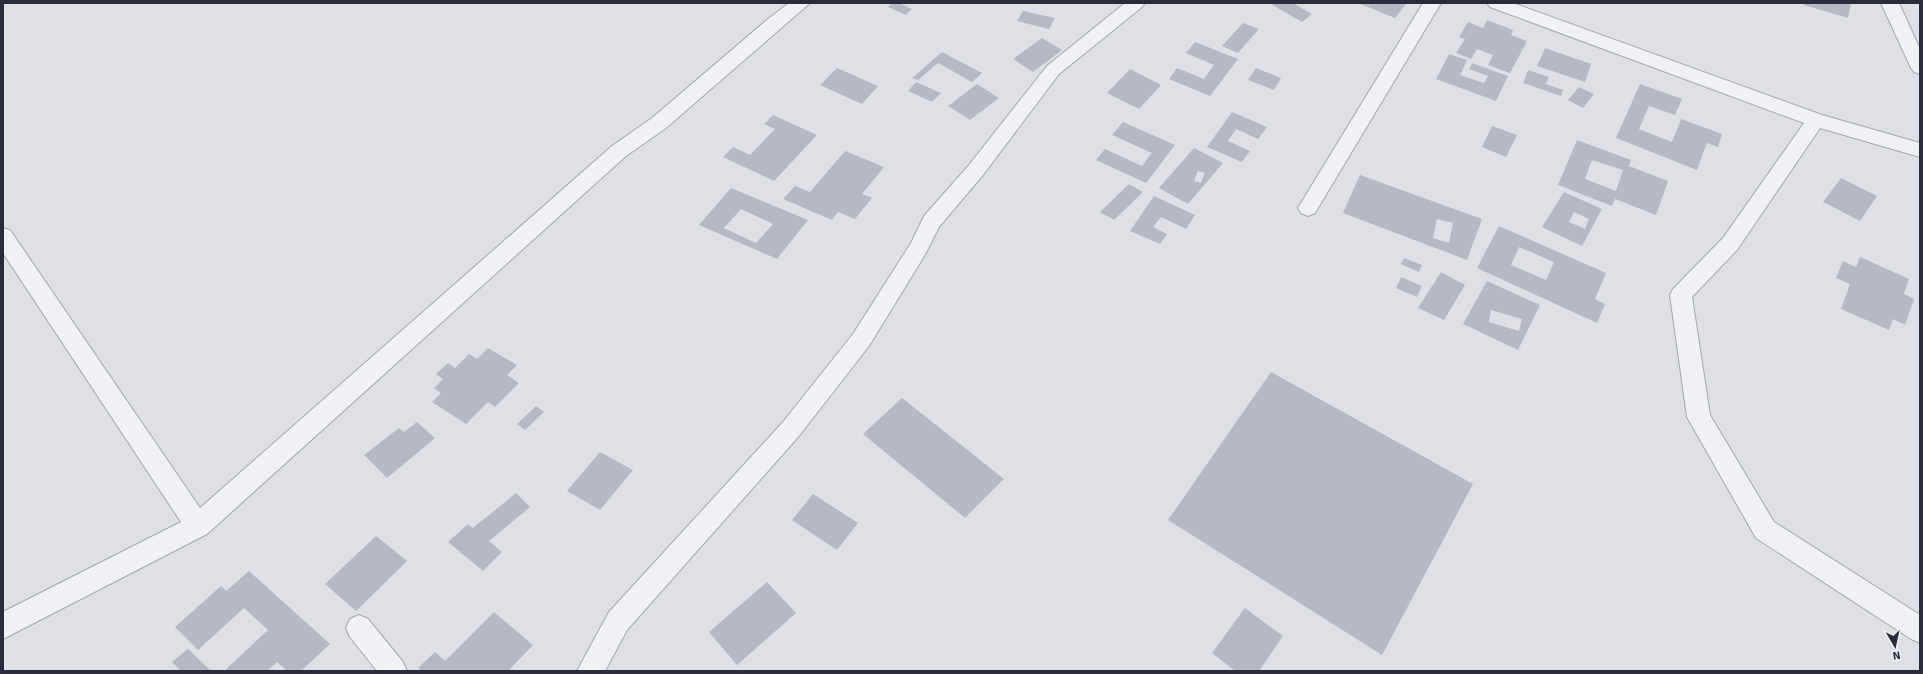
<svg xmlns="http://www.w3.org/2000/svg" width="1923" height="674" font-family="Signika,sans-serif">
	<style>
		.building { fill: #b5b9c2; fill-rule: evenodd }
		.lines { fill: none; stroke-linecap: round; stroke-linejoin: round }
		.street-casing { stroke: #a4a7af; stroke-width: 2 }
		.street { fill: #f0f1f5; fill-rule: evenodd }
	</style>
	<rect width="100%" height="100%" fill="#dee0e6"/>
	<!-- building -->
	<g class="building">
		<path d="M 893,3 L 899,3 L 912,9 L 906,15 L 888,7 Z"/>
		<path d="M 1269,3 L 1293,3 L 1312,14 L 1302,22 Z"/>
		<path d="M 1358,3 L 1407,3 L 1395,18 Z"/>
		<path d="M 1804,3 L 1851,3 L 1848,18 L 1804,5 Z"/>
		<path d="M 1023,11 L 1055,18 L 1049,29 L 1017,21 Z"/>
		<path d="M 1487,20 L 1513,30 L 1511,35 L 1527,41 L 1510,73 L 1488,65 L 1493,55 L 1477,49 L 1471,59 L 1456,53 L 1465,39 L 1459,37 L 1468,22 L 1483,28 Z"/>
		<path d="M 1243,23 L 1259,29 L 1238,53 L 1222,46 Z"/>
		<path d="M 1042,38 L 1062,50 L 1033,72 L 1013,59 Z"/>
		<path d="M 1195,42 L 1238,59 L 1210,96 L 1169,79 L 1177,68 L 1204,79 L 1214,65 L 1186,53 Z"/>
		<path d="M 1545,48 L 1591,64 L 1585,82 L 1537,66 Z"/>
		<path d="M 942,52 L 982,73 L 972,82 L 938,63 L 918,80 L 912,78 Z"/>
		<path d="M 1449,54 L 1467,60 L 1460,75 L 1484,83 L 1488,76 L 1469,69 L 1472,63 L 1508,76 L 1496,101 L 1436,79 Z"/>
		<path d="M 837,68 L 878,86 L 862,104 L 820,85 Z"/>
		<path d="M 1256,68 L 1281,78 L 1274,90 L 1248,80 Z"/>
		<path d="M 1130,69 L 1161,85 L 1139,109 L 1107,93 Z"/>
		<path d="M 1528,70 L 1549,77 L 1546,84 L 1563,90 L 1561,96 L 1523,83 Z"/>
		<path d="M 916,82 L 941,93 L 932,102 L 908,91 Z"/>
		<path d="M 977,84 L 999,98 L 970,120 L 948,106 Z"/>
		<path d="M 1640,84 L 1682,99 L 1675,115 L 1649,106 L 1639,129 L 1672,142 L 1681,119 L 1722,134 L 1718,147 L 1707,143 L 1697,170 L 1616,138 Z"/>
		<path d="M 1579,87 L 1594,94 L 1583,108 L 1568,100 Z"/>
		<path d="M 1232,112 L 1267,127 L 1258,139 L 1236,129 L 1228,141 L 1250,151 L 1242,162 L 1207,147 Z"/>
		<path d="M 773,115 L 817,135 L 774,181 L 723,157 L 733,147 L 750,155 L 775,129 L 764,124 Z"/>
		<path d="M 1123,122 L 1175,145 L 1146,183 L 1096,160 L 1105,149 L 1142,166 L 1152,153 L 1112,135 Z"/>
		<path d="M 1492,126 L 1517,135 L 1506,157 L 1482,147 Z"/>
		<path d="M 1577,140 L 1631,160 L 1629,166 L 1668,181 L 1656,215 L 1615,199 L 1612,206 L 1558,185 ZM 1592,160 L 1623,170 L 1616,191 L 1585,179 Z"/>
		<path d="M 1194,148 L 1223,163 L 1188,204 L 1159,188 ZM 1198,171 L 1205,173 L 1201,183 L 1194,181 Z"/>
		<path d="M 845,151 L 884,167 L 862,194 L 872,198 L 855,219 L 838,212 L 832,220 L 783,199 L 795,186 L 810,192 Z"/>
		<path d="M 1360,175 L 1482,219 L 1467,260 L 1343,213 ZM 1437,219 L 1453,223 L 1449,243 L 1433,238 Z"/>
		<path d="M 1841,178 L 1877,196 L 1860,221 L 1823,202 Z"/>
		<path d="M 1129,184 L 1143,192 L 1114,220 L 1100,212 Z"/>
		<path d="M 731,188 L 808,220 L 777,259 L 699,225 ZM 741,209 L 773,224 L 756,243 L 724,228 Z"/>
		<path d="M 1564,192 L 1602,209 L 1582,246 L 1542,227 ZM 1574,212 L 1589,219 L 1585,229 L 1569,222 Z"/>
		<path d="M 1154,196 L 1195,215 L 1186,229 L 1161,217 L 1153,227 L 1167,234 L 1160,244 L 1130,231 Z"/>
		<path d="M 1499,226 L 1606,273 L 1595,299 L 1605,304 L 1597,323 L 1477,268 ZM 1519,247 L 1554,262 L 1546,280 L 1511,265 Z"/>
		<path d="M 1860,257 L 1909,279 L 1904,294 L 1914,299 L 1905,325 L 1893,319 L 1889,330 L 1841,309 L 1850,284 L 1836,278 L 1843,261 L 1856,267 Z"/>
		<path d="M 1404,258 L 1422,265 L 1419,272 L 1401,264 Z"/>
		<path d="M 1441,272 L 1465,285 L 1444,320 L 1418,308 Z"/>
		<path d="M 1401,277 L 1422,286 L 1417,297 L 1396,288 Z"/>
		<path d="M 1487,281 L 1540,305 L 1518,350 L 1463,324 ZM 1491,310 L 1522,319 L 1519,331 L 1489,322 Z"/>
		<path d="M 488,348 L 517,365 L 507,375 L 519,383 L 495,407 L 488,402 L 466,424 L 432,402 L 441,393 L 434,388 L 443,379 L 436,374 L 448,363 L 455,368 L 469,354 L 477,359 Z"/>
		<path d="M 1271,372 L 1473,484 L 1382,655 L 1168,520 Z"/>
		<path d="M 902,398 L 1004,479 L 965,518 L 863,434 Z"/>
		<path d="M 536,406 L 544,412 L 525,430 L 517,424 Z"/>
		<path d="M 417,422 L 435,438 L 387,478 L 364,455 L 399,428 L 404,432 Z"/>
		<path d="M 600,452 L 633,470 L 600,510 L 567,491 Z"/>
		<path d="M 516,493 L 530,507 L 489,541 L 502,552 L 483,571 L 448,542 L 468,524 L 473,528 Z"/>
		<path d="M 813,494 L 858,523 L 837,550 L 792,520 Z"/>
		<path d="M 376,536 L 407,561 L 356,611 L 325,584 Z"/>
		<path d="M 249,571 L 330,644 L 301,671 L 287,671 L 277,662 L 267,671 L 224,671 L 268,630 L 244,608 L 198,650 L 175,627 L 221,586 L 226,591 Z"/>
		<path d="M 767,582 L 796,613 L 737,665 L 709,632 Z"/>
		<path d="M 1245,608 L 1283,636 L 1259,671 L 1235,671 L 1212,653 Z"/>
		<path d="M 494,612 L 533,645 L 508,671 L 422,671 L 418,668 L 435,652 L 445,661 Z"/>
		<path d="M 188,649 L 211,671 L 181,671 L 172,662 Z"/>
	</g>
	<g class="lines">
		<!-- street casing -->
		<g class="street-casing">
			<g id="street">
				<path d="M 789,3 L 810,3 L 666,128 L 626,156 L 207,534 L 3,639 L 3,612 L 181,522 L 3,253 L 3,228 L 10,230 L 200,508 L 612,146 L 652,118 L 768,19 Z"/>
				<path d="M 1125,3 L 1145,3 L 1142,7 L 1059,74 L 983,175 L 939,227 L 926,253 L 869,346 L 799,436 L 627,630 L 605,671 L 577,671 L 609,612 L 783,422 L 853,334 L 911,243 L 924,216 L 969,165 L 1047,66 Z"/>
				<path d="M 1423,3 L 1441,3 L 1315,213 L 1308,216 L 1301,213 L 1298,208 L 1301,203 Z"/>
				<path d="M 1487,3 L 1513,3 L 1822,115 L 1920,143 L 1920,157 L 1820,128 L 1737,250 L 1692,297 L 1710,415 L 1774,522 L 1920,615 L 1920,643 L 1911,639 L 1756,538 L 1687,417 L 1670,295 L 1673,289 L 1723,238 L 1804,123 L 1490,7 Z"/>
				<path d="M 1881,3 L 1899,3 L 1920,49 L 1920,74 L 1914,72 L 1911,68 Z"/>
				<path d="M 359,615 L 368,619 L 403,662 L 407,671 L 377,671 L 350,637 L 346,628 L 350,619 Z"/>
			</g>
		</g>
		<!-- street -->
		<use href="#street" class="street"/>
	</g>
	<!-- border -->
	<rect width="1923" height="674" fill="none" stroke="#292d3b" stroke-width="8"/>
	<!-- north arrow -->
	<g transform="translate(1895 646) rotate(171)" stroke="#edeff4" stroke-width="3" paint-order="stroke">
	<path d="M0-3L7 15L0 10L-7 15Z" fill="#292d3b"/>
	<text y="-6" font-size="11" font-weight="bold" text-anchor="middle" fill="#292d3b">N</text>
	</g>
</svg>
